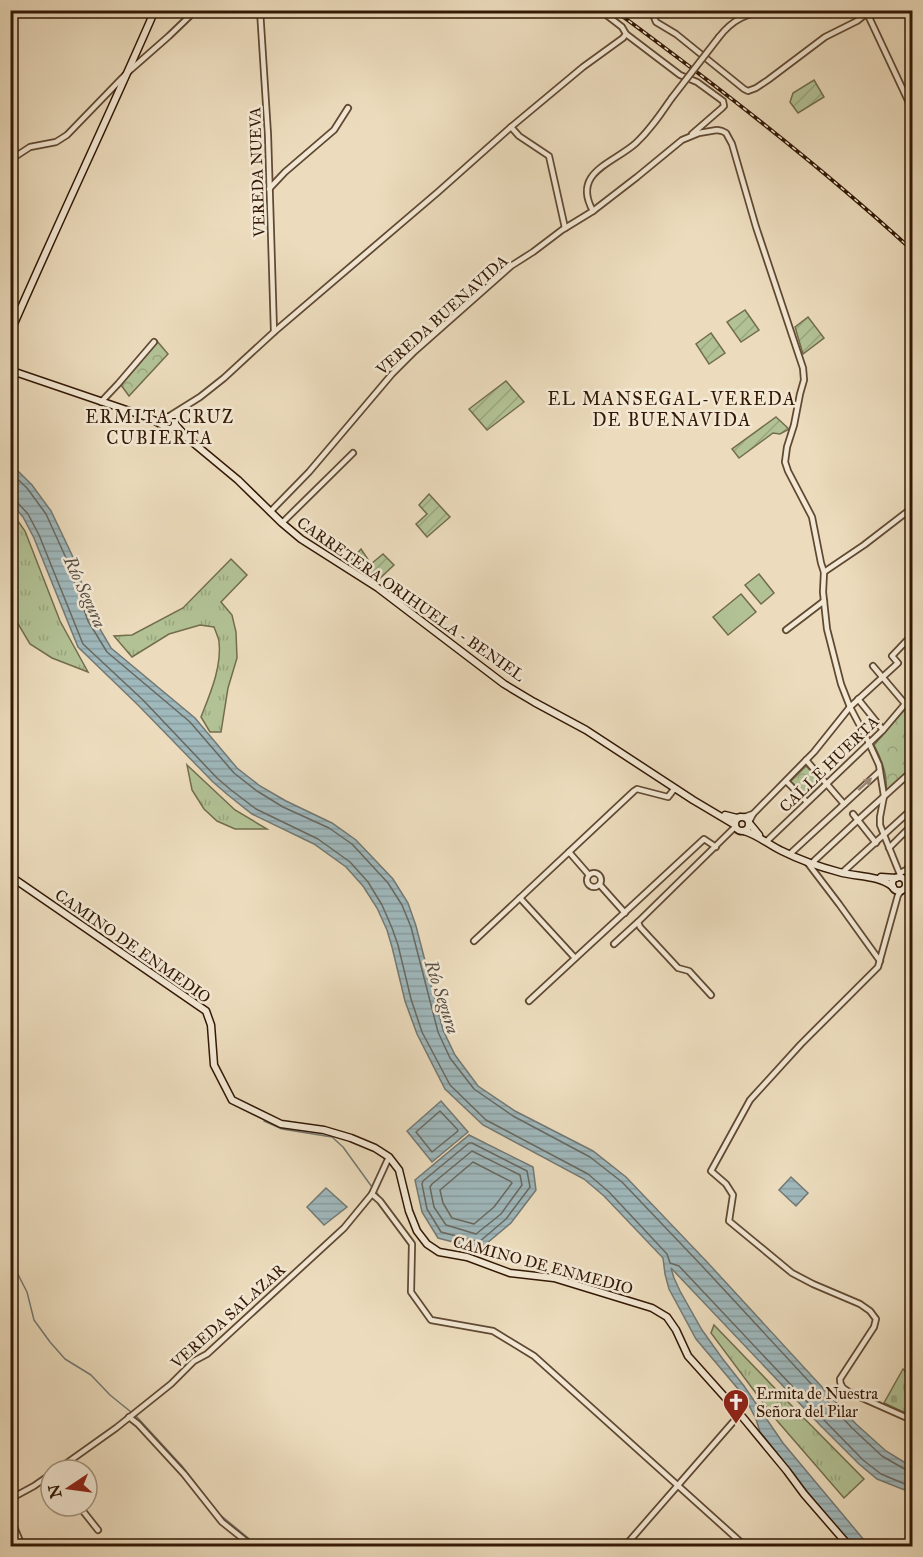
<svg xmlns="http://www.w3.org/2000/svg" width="923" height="1557" font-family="'IM FELL Great Primer',serif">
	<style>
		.grass { fill: url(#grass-tufts); stroke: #726d4d; stroke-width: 1.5 }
		.cemetery { fill: url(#cemetery-stones); stroke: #726d4d; stroke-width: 1.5 }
		.park { fill: url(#park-crowns); stroke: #726d4d; stroke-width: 1.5 }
		.garden { fill: url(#garden-furrows); stroke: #726d4d; stroke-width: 1.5 }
		.pitch { fill: #b2c295; stroke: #726d4d; stroke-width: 1.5 }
		.water { fill: url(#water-rules); stroke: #737873; stroke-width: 1.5 }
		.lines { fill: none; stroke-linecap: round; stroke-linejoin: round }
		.shore { stroke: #686860; stroke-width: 1.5 }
		.stream { stroke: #737873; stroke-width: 1.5 }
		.street-casing { stroke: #604933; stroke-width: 8 }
		.secondary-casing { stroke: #321805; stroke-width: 9 }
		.street { stroke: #f3e8d4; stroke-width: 4.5 }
		.secondary { stroke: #f3e8d4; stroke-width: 6 }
		.rail-casing { stroke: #321805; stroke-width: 4 }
		.rail { stroke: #f3e8d4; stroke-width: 1.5; stroke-dasharray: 4.5; stroke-linecap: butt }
		.street-bridge-casing { stroke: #604933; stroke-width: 8; stroke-linecap: butt }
		.street-bridge { stroke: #f3e8d4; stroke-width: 4.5 }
		.oneway { fill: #9c8a77 }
		.labels { text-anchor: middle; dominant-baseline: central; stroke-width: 5; stroke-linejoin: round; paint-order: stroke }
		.street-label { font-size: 16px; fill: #321805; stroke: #f3e8d4 }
		.poi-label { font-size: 16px; fill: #321805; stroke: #f3e8d4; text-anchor: start }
		.neighbourhood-label { font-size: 18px; letter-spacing: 1.5px; fill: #321805; stroke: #f3e8d4 }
		.water-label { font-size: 18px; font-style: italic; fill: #585045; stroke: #f3e8d4 }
	</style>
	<defs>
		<pattern id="grass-tufts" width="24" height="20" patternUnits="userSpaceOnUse" patternTransform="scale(1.5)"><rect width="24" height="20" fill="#b2c295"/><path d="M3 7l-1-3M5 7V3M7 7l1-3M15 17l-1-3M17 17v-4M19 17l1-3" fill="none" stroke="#9aa67f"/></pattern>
		<pattern id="cemetery-stones" width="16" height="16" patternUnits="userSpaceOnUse" patternTransform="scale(1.5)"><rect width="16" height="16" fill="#b2c295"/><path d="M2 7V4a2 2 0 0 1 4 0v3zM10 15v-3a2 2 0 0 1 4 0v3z" fill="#9aa67f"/></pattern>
		<pattern id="park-crowns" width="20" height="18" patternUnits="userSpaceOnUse" patternTransform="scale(1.5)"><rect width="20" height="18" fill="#b2c295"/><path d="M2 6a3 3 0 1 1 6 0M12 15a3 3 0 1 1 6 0" fill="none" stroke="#9aa67f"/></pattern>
		<pattern id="garden-furrows" width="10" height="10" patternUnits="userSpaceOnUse" patternTransform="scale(1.5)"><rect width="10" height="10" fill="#b2c295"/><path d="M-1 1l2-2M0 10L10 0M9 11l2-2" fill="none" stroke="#9aa67f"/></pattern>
		<pattern id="water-rules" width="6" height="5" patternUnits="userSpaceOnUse" patternTransform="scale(1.5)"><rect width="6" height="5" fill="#9fb8bc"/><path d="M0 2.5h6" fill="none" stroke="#899da0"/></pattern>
	</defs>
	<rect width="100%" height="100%" fill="#ecdcbd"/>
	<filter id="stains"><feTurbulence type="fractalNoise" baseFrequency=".00333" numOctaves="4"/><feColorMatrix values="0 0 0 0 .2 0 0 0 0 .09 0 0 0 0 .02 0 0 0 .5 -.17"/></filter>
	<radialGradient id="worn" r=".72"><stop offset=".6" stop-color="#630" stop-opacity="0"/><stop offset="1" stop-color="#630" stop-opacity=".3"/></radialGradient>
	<!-- grass -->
	<g class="grass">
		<path d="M 13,514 L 25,531 L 60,621 L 88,672 L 52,658 L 30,644 L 11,612 L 10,518 Z"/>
		<path d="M 231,559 L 247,575 L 221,602 L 232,615 L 236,632 L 237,658 L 228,688 L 221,732 L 210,732 L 201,717 C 210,694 222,667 219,641 C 218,637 216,632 214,627 L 200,625 L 169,634 L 132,657 L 114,636 L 132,635 L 183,608 Z"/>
		<path d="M 187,765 L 235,810 L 267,829 L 235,829 L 217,821 L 204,809 L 192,790 Z"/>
		<path d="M 714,1325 L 791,1405 L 864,1479 L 844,1498 L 773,1416 L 711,1333 Z"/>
	</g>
	<!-- cemetery -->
	<path class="cemetery" d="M 903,1369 L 912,1379 L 912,1416 L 884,1403 Z"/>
	<!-- park -->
	<g class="park">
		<path d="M 157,341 L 168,354 L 129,396 L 121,385 Z"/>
		<path d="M 906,708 L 912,716 L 912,769 L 886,792 C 888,776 882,760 874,745 Z"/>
		<path d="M 806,766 L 824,784 L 807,800 L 790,782 Z"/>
	</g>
	<!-- garden -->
	<g class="garden">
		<path d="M 814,80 L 824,97 L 798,113 L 790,102 L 793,93 Z"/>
		<path d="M 745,310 L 759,330 L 741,342 L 727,322 Z"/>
		<path d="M 808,317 L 824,338 L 803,354 L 795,327 Z"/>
		<path d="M 711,333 L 725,353 L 709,364 L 696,344 Z"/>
		<path d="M 506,381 L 524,402 L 487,430 L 469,409 Z"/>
		<path d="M 776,417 L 789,429 L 780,434 L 773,433 L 739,458 L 732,449 Z"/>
		<path d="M 429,494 L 450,517 L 427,537 L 416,524 L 427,514 L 419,505 Z"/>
		<path d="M 361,549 L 371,564 L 383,554 L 394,565 L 376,582 L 350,562 Z"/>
	</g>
	<!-- pitch -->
	<g class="pitch">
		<path d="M 759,574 L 774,593 L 761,604 L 745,585 Z"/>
		<path d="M 741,594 L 756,612 L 728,635 L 713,617 Z"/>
	</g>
	<!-- water -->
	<g class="water">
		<path d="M 10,465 L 16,469 L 32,485 L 51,511 L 72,555 L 94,619 L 111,648 L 195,718 L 237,768 L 260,786 L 286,801 L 332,823 L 356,840 L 393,879 L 408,903 L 416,926 L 443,1030 L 455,1055 L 478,1086 L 515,1111 L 593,1151 L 626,1177 L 708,1263 L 856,1424 L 886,1451 L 912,1467 L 912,1493 L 877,1479 L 859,1464 L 820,1425 L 671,1268 L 674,1278 L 680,1291 L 702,1330 L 722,1358 L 744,1386 L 783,1443 L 869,1546 L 855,1546 L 836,1528 L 760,1432 L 756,1419 L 744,1396 L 696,1339 L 669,1289 L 665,1274 L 663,1258 L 604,1196 L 584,1179 L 483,1125 L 445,1089 L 417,1034 L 405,1001 L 392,947 L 387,930 L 377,908 L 363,886 L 346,867 L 314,844 L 252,814 L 228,795 L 213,782 L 138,705 L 78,647 L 34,538 L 23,517 L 11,503 Z"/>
		<path d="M 441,1101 L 468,1132 L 432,1162 L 407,1131 Z"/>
		<path d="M 469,1135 L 533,1167 L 536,1190 L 511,1223 L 480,1249 L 438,1238 L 422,1212 L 415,1180 Z"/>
		<path d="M 791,1177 L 808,1193 L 796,1206 L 779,1190 Z"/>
		<path d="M 326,1188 L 347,1207 L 324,1225 L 307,1207 Z"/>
	</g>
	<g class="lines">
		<!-- shore -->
		<g class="shore">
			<path d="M 10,472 L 27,488 L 46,514 L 66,558 L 88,621 L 107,652 L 190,722 L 234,773 L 257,791 L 283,807 L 329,828 L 352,844 L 388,883 L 402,905 L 411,927 L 438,1032 L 450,1058 L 474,1089 L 513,1116 L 590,1157 L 622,1182 L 703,1267 L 852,1428 L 882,1456 L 908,1471 L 912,1472"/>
			<path d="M 10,500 L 17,502 L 28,514 L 39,535 L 83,644 L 143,700 L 217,778 L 231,790 L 256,809 L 318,839 L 350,862 L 368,882 L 382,905 L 392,928 L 398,945 L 411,999 L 422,1032 L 450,1085 L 486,1120 L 588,1174 L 609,1192 L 667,1254 L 670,1263 L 679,1266 L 825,1421 L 863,1460 L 881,1474 L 912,1487"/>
			<path d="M 440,1111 L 457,1129 L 458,1131 L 432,1152 L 416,1132 Z"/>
			<path d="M 469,1143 L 472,1143 L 527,1171 L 530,1187 L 506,1219 L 479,1242 L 441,1232 L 427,1209 L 422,1184 L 423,1181 Z"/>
			<path d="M 472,1151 L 520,1175 L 522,1185 L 501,1214 L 476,1234 L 446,1225 L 434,1207 L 430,1187 L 432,1184 Z"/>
			<path d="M 473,1162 L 510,1181 L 512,1183 L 494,1207 L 474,1224 L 452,1218 L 443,1203 L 440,1190 Z"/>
		</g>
		<!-- stream -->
		<g class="stream">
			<path d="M 264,1121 L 282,1129 L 332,1137 L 343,1147 L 372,1187"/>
			<path d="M 377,1193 L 382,1200"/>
			<path d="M 394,1215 L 409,1236"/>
			<path d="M 10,1259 L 27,1292 L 34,1320 L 50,1342 L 65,1359 L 91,1375 L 110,1395 L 131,1412"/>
			<path d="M 136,1416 L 182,1466 L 219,1514 L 258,1546"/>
		</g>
		<!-- street casing -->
		<g class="street-casing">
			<g id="street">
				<path d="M 260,10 L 268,135 L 274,332"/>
				<path d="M 651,10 L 656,22 L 676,34 L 744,89 L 748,91 L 756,88 L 768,80 L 825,37 L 857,21 L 871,10"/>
				<path d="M 867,13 L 912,109"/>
				<path d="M 626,34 L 680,75 L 697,82 L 723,101 L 724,106 L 722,108 L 692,134"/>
				<path d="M 719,37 C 733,19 746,14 768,10"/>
				<path d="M 511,127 L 583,67 L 623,38 L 626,34 L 622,27 L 600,10"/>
				<path d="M 10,160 L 30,147 L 56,142 L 67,135 L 128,72 L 169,36 L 196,10"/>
				<path d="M 269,189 L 285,172 L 334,130 L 348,108"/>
				<path d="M 593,211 C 571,172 614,163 636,143 C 650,130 660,115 671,99"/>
				<path d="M 101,402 L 118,384 L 154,342"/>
				<path d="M 168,417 L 200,397 L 224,378 L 274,332 L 438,192 L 511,127 L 519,136 L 549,156 L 565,228"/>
				<path d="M 175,421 L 179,412"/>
				<path d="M 270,512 L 309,472 L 392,374 L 415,351 L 511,266 L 533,252 L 562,230 L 593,211 L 637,177 L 682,140 L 699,133 L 717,130 L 722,131 L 726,133 L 732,144 L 756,227 L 803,368 L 804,380 L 800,394 L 794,425 L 787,447 L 785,462 L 788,471 L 812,517 L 821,563 L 824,572 L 823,592 L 827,629 L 841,684 L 850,707 L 869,743 L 879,765 L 884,796 L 880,817 L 880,825 L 901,877"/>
				<path d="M 282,523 L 353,453"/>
				<path d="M 824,572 L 864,545 L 912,508"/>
				<path d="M 786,630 L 824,601"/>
				<path d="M 873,666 L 912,712"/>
				<path d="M 858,699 L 883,730"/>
				<path d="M 806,760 L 844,804"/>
				<path d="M 786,781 L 807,802"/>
				<path d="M 853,814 L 876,843"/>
				<path d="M 744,817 L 753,814"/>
				<path d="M 749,822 L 753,814 L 814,752 L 850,707 L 898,663 L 892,656 L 912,635"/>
				<path d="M 768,840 L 883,730 L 905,704"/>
				<path d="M 889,848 L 912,825"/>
				<path d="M 569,852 L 589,875"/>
				<path d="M 791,853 L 880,771"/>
				<path d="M 814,861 L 858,820 L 912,771"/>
				<path d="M 807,862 L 839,904 L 880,961"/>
				<path d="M 844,871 L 912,809"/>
				<circle cx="594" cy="880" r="7"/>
				<path d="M 900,873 L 906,870 L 912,863"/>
				<path d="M 600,885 L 625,913"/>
				<path d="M 902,890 L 898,895 L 878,967 L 801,1044 L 750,1100 L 711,1171 L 726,1184 L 733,1195 L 729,1221 L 792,1273 L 813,1284 L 860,1304 L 870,1311 L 876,1319 L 874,1327 L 840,1379 C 840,1387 844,1389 851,1393 L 912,1420"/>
				<path d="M 520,898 L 575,958"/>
				<path d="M 474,941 L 634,791 L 637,789 L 668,797 L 675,788"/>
				<path d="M 614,944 L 638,922"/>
				<path d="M 711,995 L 689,971 L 678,968 L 640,927 L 638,922 L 735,827"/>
				<path d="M 529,1001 L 704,839 L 716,847"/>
				<path d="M 372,1194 L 380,1201 L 412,1244 L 411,1292 L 431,1320 L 493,1331 L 534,1356 L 745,1546"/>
				<path d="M 837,1396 L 843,1389"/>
				<path d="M 129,1417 L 138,1424 L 184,1474 L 222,1522 L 252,1546"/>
				<path d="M 57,1470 L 116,1428 L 171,1384 L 194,1361 L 207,1354 L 344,1228 L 372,1194 L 389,1157"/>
				<path d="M 10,1499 L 34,1486 L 51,1474"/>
				<path d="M 79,1506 L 98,1530"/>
				<path d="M 10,1517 L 22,1546"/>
				<path d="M 625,1546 L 740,1414"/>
			</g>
		</g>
		<!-- secondary casing -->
		<g class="secondary-casing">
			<g id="secondary">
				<path d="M 10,333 C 57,225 108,118 155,10"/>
				<path d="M 10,372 L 18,373 L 150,418 L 164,426"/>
				<circle cx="169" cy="423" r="6"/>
				<path d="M 175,424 L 185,436 L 238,480 L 282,523 L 301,539 L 378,588 L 504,684 L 534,702 L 586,730 L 693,800 L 735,825"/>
				<path d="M 725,815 L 737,818 L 740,817"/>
				<circle cx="742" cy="824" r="7"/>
				<path d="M 750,824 L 759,835"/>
				<path d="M 744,831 C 758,835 769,845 782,851 C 800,860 820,867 839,872 C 856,877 879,875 893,887"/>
				<path d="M 10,876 L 206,1011 L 211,1025 L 214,1065 L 232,1100 L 281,1124 L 324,1130 L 351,1138 L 375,1148 L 389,1157 L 399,1170 L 409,1211 L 417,1231 L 427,1244 L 439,1252 L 467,1257 L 510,1273 L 554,1278 L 652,1308 L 667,1317 L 676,1330 L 688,1356 L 740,1414 L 787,1471 L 804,1494 L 849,1546"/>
				<path d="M 881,877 L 896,878"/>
				<circle cx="899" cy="884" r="7"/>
			</g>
		</g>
		<!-- street -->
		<use href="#street" class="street"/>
		<!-- secondary -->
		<use href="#secondary" class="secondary"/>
		<!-- rail casing -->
		<g class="rail-casing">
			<path id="rail" d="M 614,10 C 717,86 818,164 912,250"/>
		</g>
		<!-- rail -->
		<use href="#rail" class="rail"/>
		<!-- street-bridge casing -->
		<g class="street-bridge-casing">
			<path id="street-bridge" d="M 671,99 L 719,37"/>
		</g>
		<!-- street-bridge -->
		<use href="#street-bridge" class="street-bridge"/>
	</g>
	<!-- one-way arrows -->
	<defs><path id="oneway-solid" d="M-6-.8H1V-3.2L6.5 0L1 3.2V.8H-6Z" transform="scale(1.5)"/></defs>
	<use class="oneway" href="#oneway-solid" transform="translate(865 784) rotate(-42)"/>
	<!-- icons -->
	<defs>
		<g id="church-pin" transform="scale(1.35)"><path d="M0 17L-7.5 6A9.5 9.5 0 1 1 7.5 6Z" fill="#8f2418" stroke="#f3e8d4"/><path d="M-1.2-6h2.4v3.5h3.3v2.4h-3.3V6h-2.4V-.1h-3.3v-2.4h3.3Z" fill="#fff"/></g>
	</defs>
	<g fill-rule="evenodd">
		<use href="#church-pin" x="736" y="1402"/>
	</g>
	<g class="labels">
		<!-- street labels -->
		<g class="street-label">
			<text transform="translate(257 172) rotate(-92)">VEREDA NUEVA</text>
			<text transform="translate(442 315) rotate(-42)">VEREDA BUENAVIDA</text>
			<text transform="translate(411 599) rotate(35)">CARRETERA ORIHUELA - BENIEL</text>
			<text transform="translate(829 764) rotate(-44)">CALLE HUERTA</text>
			<text transform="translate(133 946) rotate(35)">CAMINO DE ENMEDIO</text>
			<text transform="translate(543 1265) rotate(15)">CAMINO DE ENMEDIO</text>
			<text transform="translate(228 1316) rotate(-42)">VEREDA SALAZAR</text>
		</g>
		<!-- poi labels -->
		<g class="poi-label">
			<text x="756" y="1393">Ermita de Nuestra<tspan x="756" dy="18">Señora del Pilar</tspan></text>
		</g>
		<!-- neighbourhood labels -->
		<g class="neighbourhood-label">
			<text x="672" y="399">EL MANSEGAL-VEREDA<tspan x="672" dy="21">DE BUENAVIDA</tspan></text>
			<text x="160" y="417">ERMITA-CRUZ<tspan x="160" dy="21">CUBIERTA</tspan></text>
		</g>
		<!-- water labels -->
		<g class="water-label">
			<text transform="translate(85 592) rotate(65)">Río Segura</text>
			<text transform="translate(442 997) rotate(72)">Río Segura</text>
		</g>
	</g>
	<!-- margin -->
	<rect width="923" height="1557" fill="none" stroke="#ecdcbd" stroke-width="36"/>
	<rect x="12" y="12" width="899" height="1533" fill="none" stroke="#321805" stroke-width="3"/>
	<rect x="18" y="18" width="887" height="1521" fill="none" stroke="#321805" stroke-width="1.5"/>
	<!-- north arrow -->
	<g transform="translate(69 1488) rotate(257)"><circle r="28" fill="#f3e8d4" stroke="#a69581" stroke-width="1.5"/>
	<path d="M0-4.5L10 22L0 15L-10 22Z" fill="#8f2418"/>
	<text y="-9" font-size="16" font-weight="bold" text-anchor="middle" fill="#321805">N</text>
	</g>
	<rect width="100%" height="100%" filter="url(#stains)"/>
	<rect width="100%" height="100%" fill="url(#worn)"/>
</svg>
